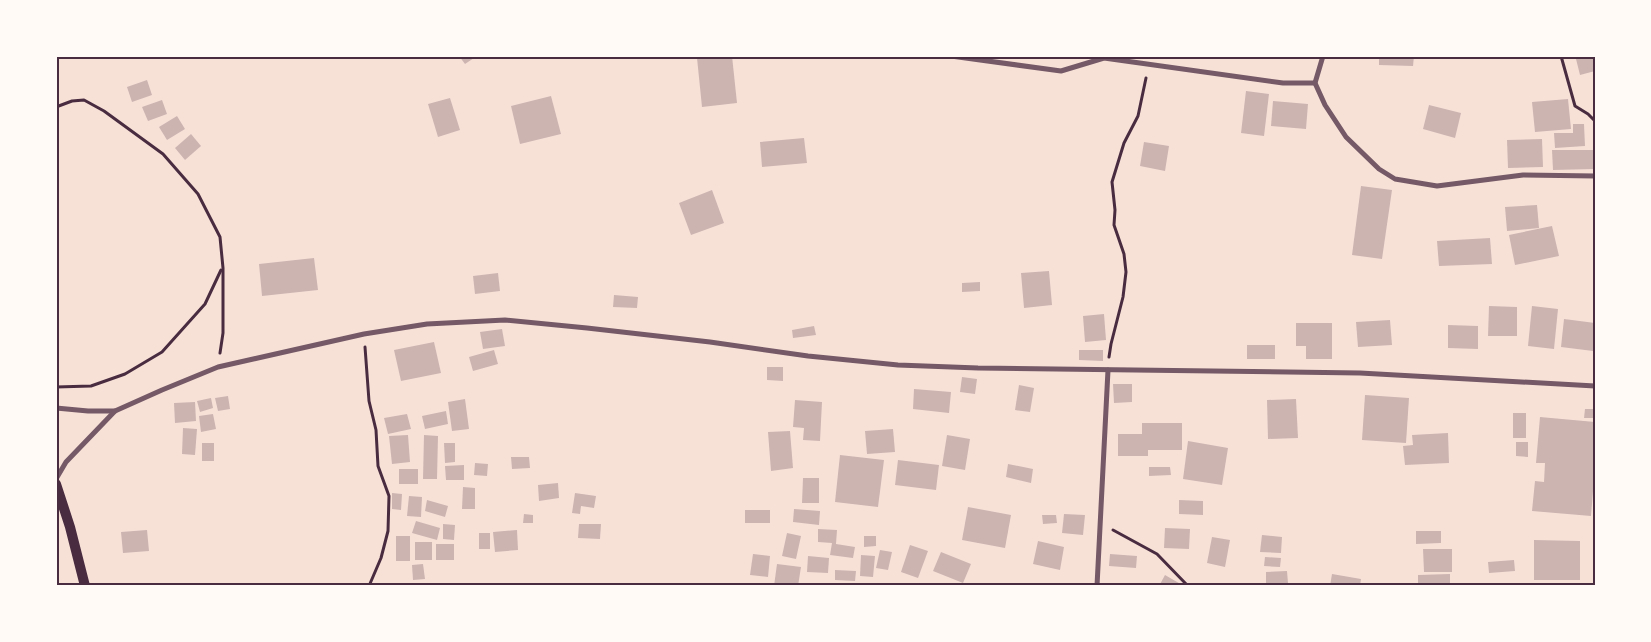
<svg xmlns="http://www.w3.org/2000/svg" width="1651" height="642" font-family="'DM Sans',sans-serif">
	<style>
		.building { fill: #ccb4b1 }
		.lines { fill: none; stroke-linecap: round; stroke-linejoin: round }
		.path { stroke: #4a2c40; stroke-width: 3 }
		.minor { stroke: #755966; stroke-width: 5 }
		.secondary { stroke: #4a2c40; stroke-width: 10 }
		.neatline { fill: none; stroke: #4a2c40; stroke-width: 2 }
	</style>
	<rect width="100%" height="100%" fill="#f7e1d7"/>
	<!-- building -->
	<g class="building">
		<path d="M 459,56 L 477,56 L 465,64 Z"/>
		<path d="M 709,56 L 732,56 L 737,103 L 702,107 L 697,58 Z"/>
		<path d="M 1379,56 L 1414,56 L 1413,66 L 1379,65 Z"/>
		<path d="M 1589,56 L 1595,56 L 1595,71 L 1580,75 L 1576,59 Z"/>
		<path d="M 147,80 L 152,95 L 132,102 L 127,87 Z"/>
		<path d="M 1246,91 L 1269,94 L 1264,136 L 1241,133 Z"/>
		<path d="M 551,96 L 561,134 L 520,144 L 511,106 Z"/>
		<path d="M 450,98 L 460,130 L 438,137 L 428,104 Z"/>
		<path d="M 1568,99 L 1571,129 L 1535,132 L 1532,102 Z"/>
		<path d="M 162,100 L 167,114 L 148,121 L 142,107 Z"/>
		<path d="M 1273,101 L 1308,104 L 1306,129 L 1271,126 Z"/>
		<path d="M 1429,105 L 1461,113 L 1455,138 L 1423,129 Z"/>
		<path d="M 177,116 L 185,129 L 167,140 L 159,127 Z"/>
		<path d="M 1573,124 L 1584,124 L 1585,146 L 1555,148 L 1554,133 L 1573,133 Z"/>
		<path d="M 191,134 L 201,146 L 185,160 L 175,148 Z"/>
		<path d="M 804,138 L 807,163 L 762,167 L 760,142 Z"/>
		<path d="M 1542,139 L 1543,167 L 1508,168 L 1507,140 Z"/>
		<path d="M 1144,142 L 1169,146 L 1165,171 L 1140,166 Z"/>
		<path d="M 1552,150 L 1595,150 L 1595,169 L 1553,170 Z"/>
		<path d="M 1361,186 L 1392,190 L 1382,259 L 1352,255 Z"/>
		<path d="M 712,190 L 724,223 L 691,235 L 679,203 Z"/>
		<path d="M 1537,205 L 1539,228 L 1507,231 L 1505,207 Z"/>
		<path d="M 1552,226 L 1559,256 L 1515,265 L 1509,235 Z"/>
		<path d="M 1490,238 L 1492,264 L 1439,266 L 1437,241 Z"/>
		<path d="M 314,258 L 318,290 L 262,296 L 259,264 Z"/>
		<path d="M 1049,271 L 1052,305 L 1024,308 L 1021,273 Z"/>
		<path d="M 498,273 L 500,291 L 475,294 L 473,276 Z"/>
		<path d="M 980,282 L 980,291 L 962,292 L 962,283 Z"/>
		<path d="M 614,295 L 638,297 L 637,308 L 613,307 Z"/>
		<path d="M 1489,306 L 1517,307 L 1517,336 L 1488,336 Z"/>
		<path d="M 1532,306 L 1558,309 L 1554,349 L 1528,346 Z"/>
		<path d="M 1104,314 L 1106,340 L 1085,342 L 1083,316 Z"/>
		<path d="M 1564,319 L 1595,323 L 1595,359 L 1593,358 L 1593,351 L 1561,347 Z"/>
		<path d="M 1390,320 L 1392,345 L 1358,347 L 1356,322 Z"/>
		<path d="M 1296,323 L 1332,323 L 1332,359 L 1306,359 L 1306,346 L 1296,346 Z"/>
		<path d="M 1448,325 L 1478,326 L 1478,349 L 1448,348 Z"/>
		<path d="M 814,326 L 816,335 L 793,338 L 792,330 Z"/>
		<path d="M 502,329 L 505,346 L 483,349 L 480,332 Z"/>
		<path d="M 434,342 L 441,373 L 401,381 L 394,350 Z"/>
		<rect x="1247" y="345" width="28" height="14"/>
		<path d="M 494,350 L 498,364 L 473,371 L 469,357 Z"/>
		<path d="M 1079,350 L 1103,350 L 1103,361 L 1079,360 Z"/>
		<path d="M 767,367 L 783,367 L 783,381 L 767,380 Z"/>
		<path d="M 962,377 L 977,379 L 975,394 L 960,392 Z"/>
		<path d="M 1113,384 L 1132,384 L 1132,402 L 1114,403 Z"/>
		<path d="M 1019,385 L 1034,388 L 1030,412 L 1015,410 Z"/>
		<path d="M 914,389 L 951,392 L 949,413 L 913,409 Z"/>
		<path d="M 1365,395 L 1409,398 L 1406,443 L 1362,440 Z"/>
		<path d="M 228,396 L 230,409 L 218,411 L 215,398 Z"/>
		<path d="M 211,398 L 213,408 L 200,412 L 197,401 Z"/>
		<path d="M 465,399 L 469,429 L 452,431 L 448,402 Z"/>
		<path d="M 1296,399 L 1298,438 L 1268,439 L 1267,400 Z"/>
		<path d="M 795,400 L 822,402 L 820,441 L 803,440 L 804,428 L 793,427 Z"/>
		<path d="M 195,402 L 196,421 L 175,423 L 174,403 Z"/>
		<path d="M 1585,409 L 1595,409 L 1595,418 L 1584,418 Z"/>
		<path d="M 446,411 L 448,424 L 425,429 L 422,416 Z"/>
		<rect x="1513" y="413" width="13" height="25"/>
		<path d="M 213,414 L 216,429 L 201,432 L 199,416 Z"/>
		<path d="M 407,414 L 411,429 L 388,434 L 384,418 Z"/>
		<path d="M 1540,417 L 1595,422 L 1595,467 L 1591,516 L 1532,511 L 1535,481 L 1544,482 L 1545,463 L 1536,463 Z"/>
		<path d="M 1142,423 L 1182,423 L 1182,450 L 1148,450 L 1148,456 L 1118,456 L 1118,434 L 1142,434 Z"/>
		<path d="M 183,428 L 197,429 L 195,455 L 182,454 Z"/>
		<path d="M 893,429 L 895,452 L 867,454 L 865,431 Z"/>
		<path d="M 790,431 L 793,468 L 771,471 L 768,432 Z"/>
		<path d="M 1448,433 L 1449,463 L 1405,465 L 1403,446 L 1413,445 L 1412,435 Z"/>
		<path d="M 408,435 L 410,462 L 392,464 L 389,436 Z"/>
		<path d="M 424,435 L 438,436 L 437,479 L 423,479 Z"/>
		<path d="M 947,435 L 970,439 L 965,470 L 942,466 Z"/>
		<path d="M 1188,441 L 1228,448 L 1222,485 L 1183,479 Z"/>
		<path d="M 1516,442 L 1528,442 L 1528,457 L 1516,456 Z"/>
		<rect x="202" y="443" width="12" height="18"/>
		<path d="M 444,443 L 455,443 L 455,462 L 445,463 Z"/>
		<path d="M 840,455 L 884,460 L 878,507 L 835,502 Z"/>
		<path d="M 511,457 L 529,457 L 530,468 L 512,469 Z"/>
		<path d="M 898,460 L 939,465 L 936,490 L 895,485 Z"/>
		<path d="M 475,463 L 488,464 L 487,476 L 474,475 Z"/>
		<path d="M 1008,464 L 1033,469 L 1031,483 L 1006,477 Z"/>
		<path d="M 464,465 L 464,480 L 446,480 L 445,466 Z"/>
		<path d="M 1149,467 L 1170,467 L 1171,475 L 1149,476 Z"/>
		<rect x="399" y="469" width="19" height="15"/>
		<path d="M 803,478 L 819,478 L 819,503 L 802,503 Z"/>
		<path d="M 558,483 L 559,498 L 539,501 L 538,485 Z"/>
		<path d="M 463,487 L 475,488 L 475,509 L 462,509 Z"/>
		<path d="M 392,493 L 402,494 L 401,510 L 392,509 Z"/>
		<path d="M 575,493 L 596,496 L 594,508 L 581,506 L 580,514 L 572,513 Z"/>
		<path d="M 409,496 L 422,497 L 421,517 L 407,516 Z"/>
		<path d="M 427,500 L 448,506 L 445,517 L 425,511 Z"/>
		<path d="M 1179,500 L 1203,501 L 1203,515 L 1179,514 Z"/>
		<path d="M 968,507 L 1011,515 L 1005,548 L 962,540 Z"/>
		<path d="M 794,509 L 820,511 L 819,525 L 793,522 Z"/>
		<rect x="745" y="510" width="25" height="13"/>
		<path d="M 524,514 L 533,515 L 533,523 L 523,523 Z"/>
		<path d="M 1064,514 L 1085,515 L 1083,535 L 1062,533 Z"/>
		<path d="M 1042,515 L 1056,515 L 1057,523 L 1043,524 Z"/>
		<path d="M 416,521 L 440,528 L 437,540 L 412,533 Z"/>
		<path d="M 443,524 L 455,525 L 454,540 L 443,539 Z"/>
		<path d="M 579,524 L 601,524 L 600,539 L 578,538 Z"/>
		<path d="M 1165,528 L 1190,529 L 1189,549 L 1164,548 Z"/>
		<path d="M 818,529 L 837,530 L 836,544 L 855,547 L 853,558 L 830,555 L 832,543 L 818,542 Z"/>
		<path d="M 147,530 L 149,551 L 123,553 L 121,532 Z"/>
		<path d="M 517,530 L 518,550 L 495,552 L 493,532 Z"/>
		<path d="M 1416,531 L 1441,531 L 1441,543 L 1416,544 Z"/>
		<rect x="479" y="533" width="11" height="16"/>
		<path d="M 787,533 L 801,536 L 796,559 L 782,556 Z"/>
		<path d="M 1262,535 L 1282,537 L 1281,553 L 1260,552 Z"/>
		<rect x="396" y="536" width="14" height="25"/>
		<path d="M 864,536 L 876,536 L 876,546 L 864,547 Z"/>
		<path d="M 1212,537 L 1230,540 L 1225,567 L 1207,563 Z"/>
		<path d="M 1534,540 L 1580,541 L 1580,580 L 1534,580 Z"/>
		<path d="M 1038,541 L 1064,547 L 1060,570 L 1033,564 Z"/>
		<rect x="415" y="542" width="17" height="18"/>
		<rect x="436" y="544" width="18" height="16"/>
		<path d="M 910,545 L 928,551 L 918,578 L 901,572 Z"/>
		<path d="M 1423,549 L 1452,549 L 1452,572 L 1424,572 Z"/>
		<path d="M 880,550 L 892,552 L 888,570 L 876,568 Z"/>
		<path d="M 941,552 L 971,564 L 963,583 L 933,571 Z"/>
		<path d="M 753,554 L 770,556 L 768,577 L 750,575 Z"/>
		<path d="M 1110,554 L 1137,556 L 1136,568 L 1109,566 Z"/>
		<path d="M 861,555 L 875,556 L 873,577 L 860,576 Z"/>
		<path d="M 808,556 L 829,558 L 828,573 L 807,572 Z"/>
		<path d="M 1265,557 L 1281,558 L 1280,567 L 1264,566 Z"/>
		<path d="M 1514,560 L 1515,571 L 1489,573 L 1488,562 Z"/>
		<path d="M 423,564 L 425,579 L 413,580 L 412,565 Z"/>
		<path d="M 777,564 L 801,567 L 798,586 L 774,586 Z"/>
		<path d="M 835,570 L 856,571 L 855,581 L 835,580 Z"/>
		<path d="M 1287,571 L 1288,583 L 1266,583 L 1266,572 Z"/>
		<path d="M 1332,574 L 1361,579 L 1360,586 L 1330,586 Z"/>
		<path d="M 1450,574 L 1450,586 L 1418,586 L 1418,575 Z"/>
		<path d="M 1165,575 L 1184,586 L 1159,586 Z"/>
	</g>
	<g class="lines">
		<!-- path -->
		<g class="path">
			<path d="M 1561,56 L 1575,106 L 1588,114 L 1595,121"/>
			<path d="M 56,107 L 72,101 L 84,100 L 104,111 L 163,154 L 198,194 L 220,237 L 223,268 L 223,333 L 220,353"/>
			<path d="M 365,347 L 369,401 L 376,430 L 378,466 L 389,496 L 388,531 L 381,558 L 369,586"/>
			<path d="M 1109,357 L 1111,344 L 1123,297 L 1126,272 L 1124,254 L 1114,225 L 1115,210 L 1112,182 L 1124,143 L 1138,116 L 1146,78"/>
			<path d="M 56,387 L 91,386 L 125,374 L 162,352 L 205,304 L 221,270"/>
			<path d="M 1113,530 L 1157,554 L 1188,586"/>
		</g>
		<!-- minor -->
		<g class="minor">
			<path d="M 951,56 L 1061,71 L 1104,58 L 1283,83 L 1315,83"/>
			<path d="M 1323,56 L 1315,83 L 1325,105 L 1346,137 L 1379,169 L 1395,179 L 1437,186 L 1523,175 L 1595,176"/>
			<path d="M 56,408 L 88,411 L 115,411"/>
			<path d="M 56,479 L 66,462 L 115,411 L 162,390 L 218,367 L 364,334 L 427,324 L 505,320 L 587,328 L 710,342 L 808,356 L 898,365 L 978,368 L 1360,373 L 1595,386"/>
			<path d="M 1097,586 L 1108,370"/>
		</g>
		<!-- secondary -->
		<path class="secondary" d="M 56,484 L 70,527 L 85,586"/>
	</g>
	<!-- border -->
	<rect width="1651" height="642" fill="none" stroke="#fffaf5" stroke-width="115"/>
	<rect x="58" y="58" width="1536" height="526" class="neatline"/>
</svg>
